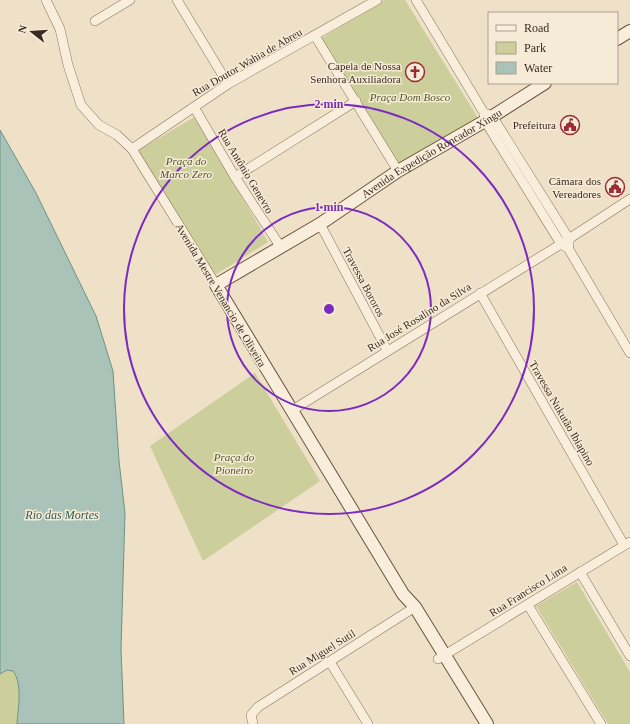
<svg xmlns="http://www.w3.org/2000/svg" width="630" height="724" font-family="Georgia,serif">
	<style>
		.green { fill: #ccce9b }
		.water { fill: #a9c3b9; stroke: #6f9286 }
		.lines { fill: none; stroke-linecap: round; stroke-linejoin: round }
		.street-casing { stroke: #8b725c; stroke-width: 10 }
		.secondary-casing { stroke: #6d533f; stroke-width: 14 }
		.street { stroke: #f9eedb; stroke-width: 9 }
		.secondary { stroke: #f9eedb; stroke-width: 12 }
		.ring { fill: none; stroke: #7b2cbf; stroke-width: 2 }
		.labels { text-anchor: middle; dominant-baseline: central; stroke-width: 3; stroke-linejoin: round; paint-order: stroke }
		.street-label { font-size: 11px; fill: #3c2b20; stroke: #f6ebd7 }
		.poi-label { font-size: 11px; fill: #3c2b20; stroke: #f6ebd7; text-anchor: end }
		.park-label { font-size: 11px; font-style: italic; fill: #4f5826; stroke: #f6ebd7 }
		.water-label { font-size: 12px; font-style: italic; fill: #2f5b55; stroke: #f6ebd7 }
		.centre { fill: #7b2cbf; stroke: #f6ebd7; stroke-width: 2 }
		.ring-label { font-size: 12px; text-anchor: middle; font-weight: bold; fill: #7b2cbf; stroke: #f6ebd7; stroke-width: 3; stroke-linejoin: round; paint-order: stroke }
	</style>
	<rect width="100%" height="100%" fill="#efe0c8"/>
	<!-- green -->
	<g class="green">
		<path d="M 384,0 L 405,0 L 478,118 L 398,166 L 320,39 Z"/>
		<path d="M 196,116 L 268,242 L 215,275 L 137,151 Z"/>
		<path d="M 255,373 L 320,481 L 203,561 L 150,446 Z"/>
		<path d="M 577,582 L 630,672 L 630,724 L 608,724 L 536,606 Z"/>
		<path d="M 7,670 L 13,671 C 23,684 18,708 17,724 L 0,724 L 0,674 Z"/>
	</g>
	<!-- water -->
	<path class="water" d="M 0,130 L 36,193 L 96,316 L 113,371 L 119,461 L 125,513 L 121,649 L 124,724 L 17,724 C 18,708 23,684 13,671 L 7,670 L 0,674 Z"/>
	<g class="lines">
		<!-- street casing -->
		<g class="street-casing">
			<g id="street">
				<path d="M 46,0 L 60,29 L 68,65 L 81,105 L 99,125 L 117,135 L 132,149 L 216,285"/>
				<path d="M 177,0 L 228,84"/>
				<path d="M 416,0 L 484,113 L 485,121 L 561,244 L 568,248 L 630,353"/>
				<path d="M 95,21 L 130,0"/>
				<path d="M 315,36 L 398,171"/>
				<path d="M 194,107 L 235,177 L 280,246"/>
				<path d="M 487,114 L 492,116 L 569,239 L 569,245"/>
				<path d="M 132,149 L 228,84 L 377,0"/>
				<path d="M 235,177 L 356,101"/>
				<path d="M 320,224 L 387,350"/>
				<path d="M 480,293 L 624,545"/>
				<path d="M 291,411 L 561,244 L 630,199"/>
				<path d="M 580,572 L 630,656"/>
				<path d="M 528,605 L 601,724"/>
				<path d="M 438,659 L 630,542"/>
				<path d="M 330,662 L 368,724"/>
				<path d="M 253,724 L 251,715 L 258,707 L 415,607"/>
			</g>
		</g>
		<!-- secondary casing -->
		<g class="secondary-casing">
			<g id="secondary">
				<path d="M 617,39 L 630,31"/>
				<path id="s1" d="M 487,724 L 415,607 L 403,594 L 216,285 L 320,224 L 398,171 L 485,121 L 545,83"/>
			</g>
		</g>
		<!-- street -->
		<use href="#street" class="street"/>
		<!-- secondary -->
		<use href="#secondary" class="secondary"/>
	</g>
	<!-- distance rings -->
	<g class="ring">
		<circle cx="329" cy="309" r="102"/>
		<circle cx="329" cy="309" r="205"/>
	</g>
	<!-- icons -->
	<defs>
		<g id="church-ring" transform="scale(1)"><circle r="9.5" fill="#f6ebd7" stroke="#9b2c35" stroke-width="1.5"/><path d="M-1.2-6h2.4v3.5h3.3v2.4h-3.3V6h-2.4V-.1h-3.3v-2.4h3.3Z" fill="#9b2c35"/></g>
		<g id="civic-ring" transform="scale(1)"><circle r="9.5" fill="#f6ebd7" stroke="#9b2c35" stroke-width="1.5"/><path d="M-.6-6.5H3V-4.5H.6V-3L4-1V1h2V6H-6V1h2V-1L-.6-3ZM-1.2 2.5V6h2.4V2.5Z" fill="#9b2c35"/></g>
	</defs>
	<g fill-rule="evenodd">
		<use href="#church-ring" x="415" y="72"/>
		<use href="#civic-ring" x="570" y="125"/>
		<use href="#civic-ring" x="615" y="187"/>
	</g>
	<g class="labels">
		<!-- street labels -->
		<g class="street-label">
			<text transform="translate(247 62) rotate(-30)">Rua Doutor Wahia de Abreu</text>
			<text stroke="none"><textPath href="#s1" startOffset="769">Avenida Expedição Roncador Xingu</textPath></text>
			<text transform="translate(246 171) rotate(59)">Rua Antônio Genevro</text>
			<text transform="translate(364 282) rotate(62)">Travessa Bororos</text>
			<text transform="translate(221 295) rotate(59)">Avenida Mestre Venancio de Oliveira</text>
			<text transform="translate(419 317) rotate(-32)">Rua José Rosalino da Silva</text>
			<text transform="translate(562 413) rotate(60)">Travessa Nukutão Ibiapino</text>
			<text transform="translate(528 590) rotate(-32)">Rua Francisco Lima</text>
			<text transform="translate(322 652) rotate(-32)">Rua Miguel Sutil</text>
		</g>
		<!-- poi labels -->
		<g class="poi-label">
			<text x="401" y="66">Capela de Nossa<tspan x="401" dy="13">Senhora Auxiliadora</tspan></text>
			<text x="556" y="125">Prefeitura</text>
			<text x="601" y="181">Câmara dos<tspan x="601" dy="13">Vereadores</tspan></text>
		</g>
		<!-- park labels -->
		<g class="park-label">
			<text x="410" y="97">Praça Dom Bosco</text>
			<text x="186" y="161">Praça do<tspan x="186" dy="13">Marco Zero</tspan></text>
			<text x="234" y="457">Praça do<tspan x="234" dy="13">Pioneiro</tspan></text>
		</g>
		<!-- water labels -->
		<g class="water-label">
			<text x="62" y="515">Rio das Mortes</text>
		</g>
	</g>
	<circle cx="329" cy="309" r="6" class="centre"/>
	<g class="ring-label">
		<text x="329" y="108">2 min</text>
		<text x="329" y="211">1 min</text>
	</g>
	<!-- legend -->
	<rect x="488" y="12" width="130" height="72" fill="#f6ebd7" stroke="#ac9e8e"/>
	<rect x="496" y="25" width="20" height="6" fill="#f9eedb" stroke="#ac9e8e"/>
	<text x="524" y="32" font-size="12" fill="#3c2b20">Road</text>
	<rect x="496" y="42" width="20" height="12" fill="#ccce9b" stroke="#ac9e8e"/>
	<text x="524" y="52" font-size="12" fill="#3c2b20">Park</text>
	<rect x="496" y="62" width="20" height="12" fill="#a9c3b9" stroke="#ac9e8e"/>
	<text x="524" y="72" font-size="12" fill="#3c2b20">Water</text>
	<!-- north arrow -->
	<g transform="translate(32 32) rotate(287)" stroke="#f6ebd7" stroke-width="3" paint-order="stroke">
	<path d="M0-3L7 15L0 10L-7 15Z" fill="#3c2b20"/>
	<text y="-6" font-size="11" font-weight="bold" text-anchor="middle" fill="#3c2b20">N</text>
	</g>
</svg>
